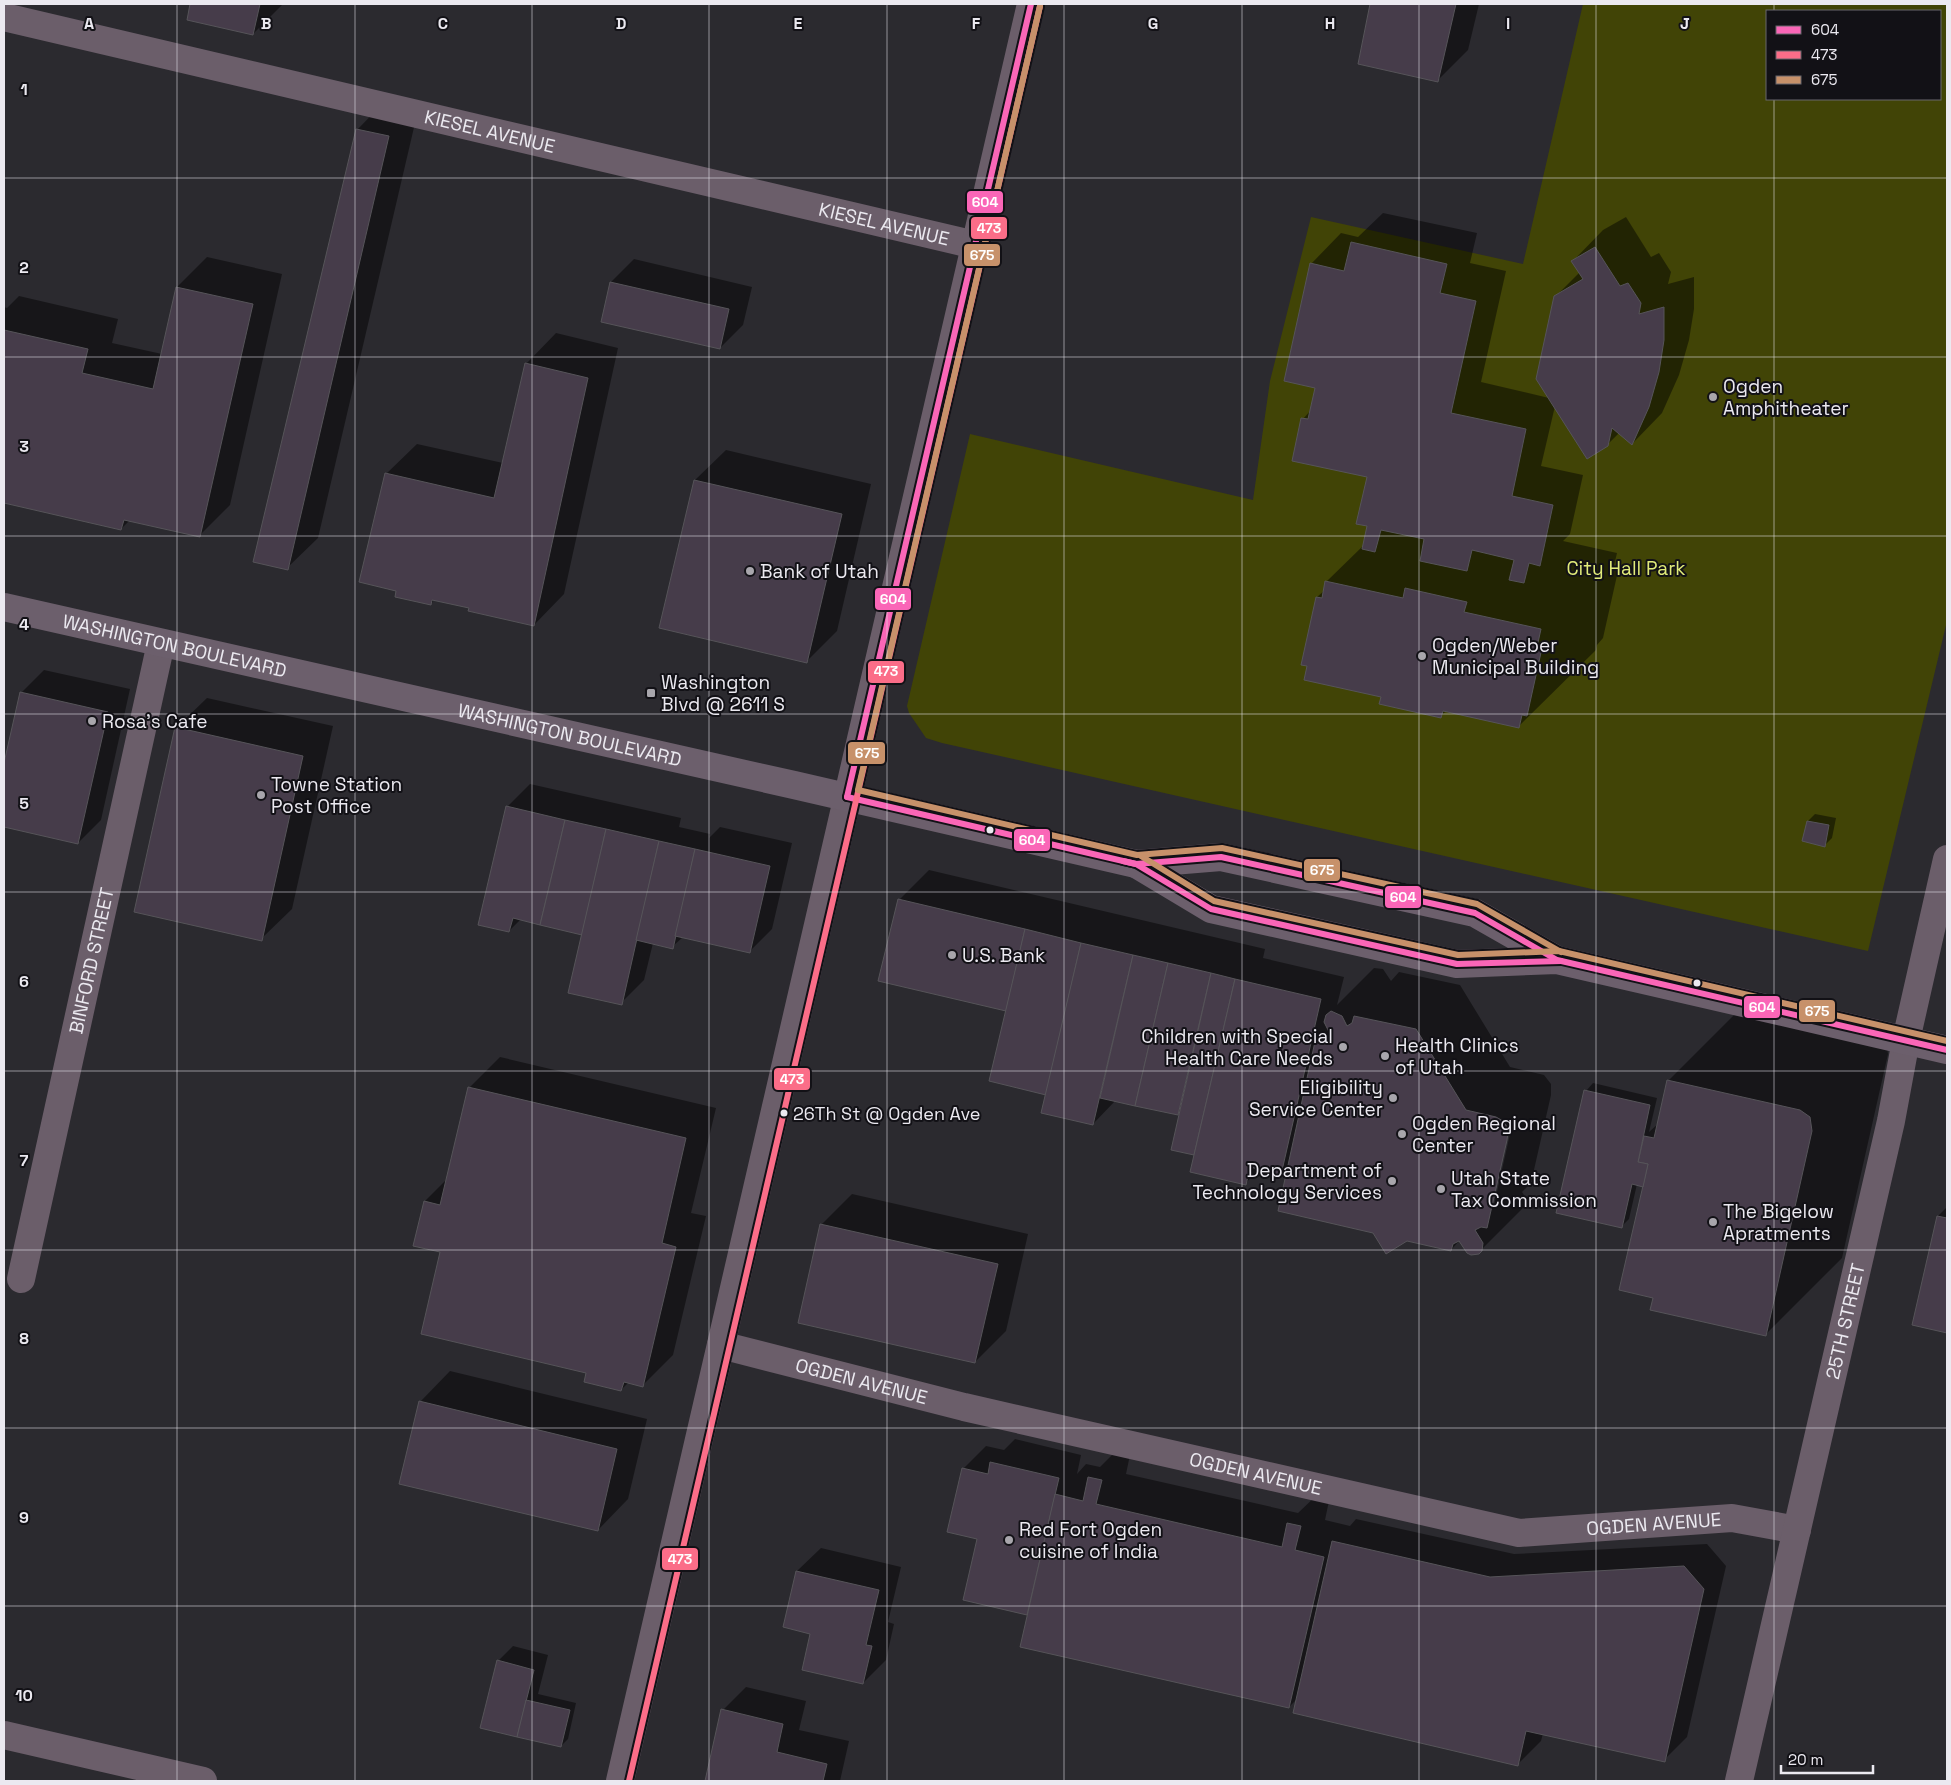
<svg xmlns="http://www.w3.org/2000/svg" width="1951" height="1785" font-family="'Space Grotesk',sans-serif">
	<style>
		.green { fill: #414406; fill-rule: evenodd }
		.shadow { fill: #0007; fill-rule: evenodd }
		.building { fill: #463c4a; stroke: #565459 }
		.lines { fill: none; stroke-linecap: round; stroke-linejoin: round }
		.minor { stroke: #6b5e6a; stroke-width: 28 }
		.tertiary { stroke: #6b5e6a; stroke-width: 28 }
		.primary { stroke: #6c5f6c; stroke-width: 28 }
		.bus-1-casing { stroke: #121116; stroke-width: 10 }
		.bus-2-casing { stroke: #121116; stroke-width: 10 }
		.bus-3-casing { stroke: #121116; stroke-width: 10 }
		.bus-1 { stroke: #fa66b7; stroke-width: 6 }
		.bus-2 { stroke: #fb6d88; stroke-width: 6 }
		.bus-3 { stroke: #c7916a; stroke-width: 6 }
		.grid { fill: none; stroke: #ebe9f0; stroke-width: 1; stroke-opacity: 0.55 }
		.poi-dot { fill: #a8a6ac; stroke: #121116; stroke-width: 2 }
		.bus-dot { fill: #ebe9f0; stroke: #121116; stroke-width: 2 }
		.labels { text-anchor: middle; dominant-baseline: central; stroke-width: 4; stroke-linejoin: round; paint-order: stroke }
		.bus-label { font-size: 18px; fill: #ebe9f0; stroke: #121116; text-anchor: start }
		.street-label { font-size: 19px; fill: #ebe9f0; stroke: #121116 }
		.poi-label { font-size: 19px; fill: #ebe9f0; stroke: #121116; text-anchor: start }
		.park-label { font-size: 19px; fill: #e1eb7a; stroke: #121116 }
		.grid-label { font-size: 16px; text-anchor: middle; font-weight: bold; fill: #ebe9f0; stroke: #121116; stroke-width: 4; stroke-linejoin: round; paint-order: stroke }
		.line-badge { stroke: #121116; stroke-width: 2 }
		.badge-label { font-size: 14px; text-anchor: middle; font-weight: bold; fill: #fff }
	</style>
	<rect width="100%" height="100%" fill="#2b2a2f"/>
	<!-- green -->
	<path class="green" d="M 1583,4 L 1947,4 L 1947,621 L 1868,951 L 942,743 L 926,738 L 909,713 L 907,706 L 970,434 L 1253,500 L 1270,381 L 1311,217 L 1523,264 ZM 1767,11 L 1940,11 L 1940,99 L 1767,99 Z"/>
	<!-- shadow -->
	<g class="shadow">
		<path d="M 192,4 L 283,4 L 253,34 L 188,19 Z"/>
		<path d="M 1371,4 L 1479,4 L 1468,50 L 1438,80 L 1360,63 Z"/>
		<path d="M 387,99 L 419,106 L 318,538 L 287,568 L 357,130 Z"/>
		<path d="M 1383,213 L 1477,233 L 1470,263 L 1506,271 L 1481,382 L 1549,398 L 1555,297 L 1580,272 L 1573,261 L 1603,230 L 1626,217 L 1651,257 L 1659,253 L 1671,272 L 1668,284 L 1694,277 L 1694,309 L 1689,340 L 1679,375 L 1662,413 L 1632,444 L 1619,433 L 1607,445 L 1555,406 L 1541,466 L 1583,475 L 1570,534 L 1563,541 L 1617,553 L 1613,570 L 1618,571 L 1603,638 L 1597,645 L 1596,650 L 1519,726 L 1447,710 L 1441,716 L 1383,696 L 1317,597 L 1325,590 L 1326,582 L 1365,544 L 1369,525 L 1368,476 L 1303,419 L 1311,410 L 1316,387 L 1311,264 L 1341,233 L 1358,237 Z"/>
		<path d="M 207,257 L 282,274 L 230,505 L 200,535 L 130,520 L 121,529 L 4,502 L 4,307 L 7,308 L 19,296 L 118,319 L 112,343 L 162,354 L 177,287 Z"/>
		<path d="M 634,259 L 752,287 L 743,325 L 720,348 L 611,282 Z"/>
		<path d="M 556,333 L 618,348 L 564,594 L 534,625 L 435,599 L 431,604 L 398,590 L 386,474 L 417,444 L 503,463 L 526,364 Z"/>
		<path d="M 726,450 L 871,484 L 837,631 L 806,662 L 661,628 L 695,480 Z"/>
		<path d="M 44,670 L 130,689 L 101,820 L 78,843 L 4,826 L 4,769 L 21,693 Z"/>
		<path d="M 207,698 L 333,726 L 292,909 L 261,939 L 176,728 Z"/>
		<path d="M 530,784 L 681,818 L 679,827 L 710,834 L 709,838 L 720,827 L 792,843 L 772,929 L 749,952 L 683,937 L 672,947 L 653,943 L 644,980 L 621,1003 L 583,934 L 521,919 L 509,931 L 507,807 Z"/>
		<path d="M 1815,814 L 1836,818 L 1832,838 L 1825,845 L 1804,841 L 1808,821 Z"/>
		<path d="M 929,870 L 1265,949 L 1263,958 L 1344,977 L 1337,1005 L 1374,968 L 1383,969 L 1391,981 L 1399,972 L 1460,985 L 1510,1067 L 1544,1075 L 1551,1084 L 1551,1095 L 1531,1183 L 1522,1192 L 1526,1198 L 1525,1206 L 1478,1253 L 1460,1240 L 1451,1250 L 1374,1232 L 1290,1164 L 1281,1173 L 1260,1168 L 1246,1183 L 1180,1114 L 1116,1100 L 1093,1124 L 1047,1094 L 1008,1010 L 899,900 ZM 1507,1134 L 1510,1134 L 1494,1205 L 1491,1208 Z"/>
		<path d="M 1745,1004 L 1886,1041 L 1888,1054 L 1842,1258 L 1765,1335 L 1654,1297 L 1645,1183 L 1637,1184 L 1629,1219 L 1622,1226 L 1586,1091 L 1593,1083 L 1657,1098 L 1649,1132 L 1659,1123 L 1668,1081 Z"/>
		<path d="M 500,1057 L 716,1108 L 691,1213 L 706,1216 L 673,1355 L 643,1385 L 629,1382 L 621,1390 L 588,1372 L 441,1251 L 415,1245 L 425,1201 L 448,1178 L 469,1088 Z"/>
		<path d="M 852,1194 L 1028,1234 L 1006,1331 L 975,1362 L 821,1225 Z"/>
		<path d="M 1947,1207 L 1947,1332 L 1913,1324 L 1938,1216 Z"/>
		<path d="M 450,1371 L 647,1419 L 628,1499 L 598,1530 L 420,1402 Z"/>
		<path d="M 1015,1439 L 1081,1455 L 1077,1474 L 1086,1464 L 1100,1467 L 1120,1447 L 1131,1450 L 1126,1474 L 1298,1513 L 1319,1493 L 1330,1496 L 1325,1520 L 1350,1526 L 1356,1519 L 1514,1554 L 1707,1544 L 1726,1566 L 1687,1737 L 1664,1760 L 1543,1733 L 1541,1741 L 1518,1764 L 1298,1698 L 1289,1707 L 1029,1611 L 1026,1614 L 978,1538 L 963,1469 L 986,1446 L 1004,1450 Z"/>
		<path d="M 821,1548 L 901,1567 L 888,1622 L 894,1624 L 886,1660 L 863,1683 L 812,1633 L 784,1627 L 797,1571 Z"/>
		<path d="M 513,1646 L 548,1655 L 538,1694 L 576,1703 L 568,1739 L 561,1746 L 481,1727 L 498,1661 Z"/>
		<path d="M 746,1687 L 806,1701 L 799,1730 L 849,1741 L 840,1781 L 706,1781 L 723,1710 Z"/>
	</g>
	<!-- building -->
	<g class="building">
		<path d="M 190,4 L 260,4 L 253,35 L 187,20 Z"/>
		<path d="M 1370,4 L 1456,4 L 1438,82 L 1358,64 Z"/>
		<path d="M 356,129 L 389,136 L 288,570 L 253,562 Z"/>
		<path d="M 1351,242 L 1447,264 L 1440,293 L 1476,301 L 1451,413 L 1526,429 L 1512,496 L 1553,505 L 1540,566 L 1529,563 L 1524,583 L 1509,580 L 1514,560 L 1472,550 L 1467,571 L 1420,561 L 1424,539 L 1381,530 L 1375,552 L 1362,549 L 1367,526 L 1356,524 L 1367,477 L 1292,461 L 1301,418 L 1308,419 L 1315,388 L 1284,381 L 1310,263 L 1344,271 Z"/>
		<path d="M 1595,247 L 1620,286 L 1628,283 L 1641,303 L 1639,314 L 1664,307 L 1664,340 L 1659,372 L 1649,407 L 1632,445 L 1612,428 L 1608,446 L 1587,459 L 1536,379 L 1554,296 L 1583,279 L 1571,261 Z"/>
		<path d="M 610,282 L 729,309 L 720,349 L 601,322 Z"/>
		<path d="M 176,287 L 253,304 L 200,537 L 124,520 L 121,530 L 4,503 L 4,330 L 88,349 L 82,373 L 153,389 Z"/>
		<path d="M 525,363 L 588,378 L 534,626 L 468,611 L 469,608 L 432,600 L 431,605 L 395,597 L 396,591 L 359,582 L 385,473 L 494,498 Z"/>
		<path d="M 694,480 L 842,514 L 807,663 L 659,628 Z"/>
		<path d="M 1325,581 L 1403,598 L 1405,588 L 1467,602 L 1464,612 L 1541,629 L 1537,647 L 1542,648 L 1527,716 L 1522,715 L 1519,728 L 1443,711 L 1441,718 L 1379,704 L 1381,697 L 1304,680 L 1307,666 L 1301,665 L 1316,597 L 1322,598 Z"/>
		<path d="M 20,692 L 108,712 L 78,844 L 4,827 L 4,763 Z"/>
		<path d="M 175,727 L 303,756 L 262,941 L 134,912 Z"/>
		<path d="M 506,806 L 565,820 L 540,925 L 513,918 L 509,932 L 478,925 Z"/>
		<path d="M 565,820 L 606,829 L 582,935 L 540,925 Z"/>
		<path d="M 1807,821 L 1829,825 L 1825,847 L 1802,841 Z"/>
		<path d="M 606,829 L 659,841 L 622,1005 L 568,993 Z"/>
		<path d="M 659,841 L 695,849 L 673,949 L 636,940 Z"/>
		<path d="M 695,849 L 770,866 L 750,953 L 675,936 Z"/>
		<path d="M 898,899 L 1025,929 L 1006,1011 L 878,981 Z"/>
		<path d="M 1025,929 L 1081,943 L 1046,1095 L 989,1081 Z"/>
		<path d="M 1081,943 L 1133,955 L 1093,1125 L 1041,1113 Z"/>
		<path d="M 1133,955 L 1168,963 L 1135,1106 L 1100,1098 Z"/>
		<path d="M 1168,963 L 1211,973 L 1178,1115 L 1135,1106 Z"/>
		<path d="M 1211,973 L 1235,979 L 1194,1155 L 1171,1150 Z"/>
		<path d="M 1235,979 L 1321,999 L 1281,1175 L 1250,1167 L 1246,1185 L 1190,1172 Z"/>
		<path d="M 1331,1011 L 1342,1016 L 1347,1026 L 1352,1023 L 1354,1016 L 1416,1029 L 1466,1110 L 1496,1117 L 1503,1121 L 1506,1125 L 1508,1132 L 1507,1140 L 1487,1228 L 1481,1227 L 1475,1230 L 1483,1243 L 1482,1251 L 1479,1254 L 1471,1255 L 1467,1253 L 1459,1241 L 1453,1244 L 1451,1251 L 1407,1241 L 1386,1254 L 1373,1233 L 1278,1211 L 1316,1037 L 1326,1039 L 1331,1036 L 1324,1022 L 1326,1015 Z"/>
		<path d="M 1667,1080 L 1800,1110 L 1810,1117 L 1812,1131 L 1766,1336 L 1650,1310 L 1653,1298 L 1619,1290 L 1648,1164 L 1638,1162 L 1644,1136 L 1654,1138 Z"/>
		<path d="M 468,1087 L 686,1138 L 662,1243 L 676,1247 L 643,1387 L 624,1382 L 621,1391 L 584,1382 L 586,1373 L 421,1334 L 440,1252 L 413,1246 L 424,1201 L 440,1205 Z"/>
		<path d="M 1584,1090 L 1650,1105 L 1638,1162 L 1648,1164 L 1643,1187 L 1632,1184 L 1622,1228 L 1556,1213 Z"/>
		<path d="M 1937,1216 L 1947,1218 L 1947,1333 L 1912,1325 Z"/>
		<path d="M 820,1224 L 998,1264 L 975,1363 L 798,1323 Z"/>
		<path d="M 419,1401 L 617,1449 L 598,1531 L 399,1484 Z"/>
		<path d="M 990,1462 L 1059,1478 L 1027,1615 L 963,1600 L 977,1539 L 947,1532 L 962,1468 L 988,1474 Z"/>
		<path d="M 1088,1477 L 1102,1480 L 1096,1504 L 1282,1547 L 1287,1523 L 1301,1526 L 1295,1550 L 1324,1557 L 1289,1708 L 1020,1647 L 1055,1494 L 1083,1501 Z"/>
		<path d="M 1332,1541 L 1490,1577 L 1684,1566 L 1704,1589 L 1665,1762 L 1526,1731 L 1518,1766 L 1293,1713 Z"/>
		<path d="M 796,1571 L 879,1590 L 866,1645 L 872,1646 L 863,1684 L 802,1670 L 810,1634 L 783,1627 Z"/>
		<path d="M 497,1660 L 534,1670 L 517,1737 L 480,1728 Z"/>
		<path d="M 526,1700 L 570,1710 L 561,1747 L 517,1737 Z"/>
		<path d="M 721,1709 L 783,1724 L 777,1752 L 827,1764 L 823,1781 L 705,1781 Z"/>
	</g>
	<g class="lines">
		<!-- minor -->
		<g class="minor">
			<path id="s1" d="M 4,17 L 975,245"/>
			<path id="s2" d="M 21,1279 L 161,643"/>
			<path id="s3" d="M 721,1345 L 964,1407 L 1519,1533 L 1732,1518 L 1797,1530"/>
			<path id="s4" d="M 1739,1781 L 1891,1121 L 1906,1040"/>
		</g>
		<!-- tertiary -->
		<g class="tertiary">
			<path d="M 1906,1040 L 1947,859"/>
			<path d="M 4,1735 L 203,1781"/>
			<path d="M 620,1781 L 1031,4"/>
		</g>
		<!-- primary -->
		<g class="primary">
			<path id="s5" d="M 4,607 L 794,785 L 1136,864 L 1221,857 L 1475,913 L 1557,960"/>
			<path d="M 1136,864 L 1211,909 L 1457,964 L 1557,960 L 1947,1050"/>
		</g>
		<!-- bus-1 casing -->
		<g class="bus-1-casing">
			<g id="bus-1">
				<path d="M 847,797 L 1136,864 L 1221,857 L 1475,913 L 1557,960 L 1947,1050"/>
				<path d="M 847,797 L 1031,4"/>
				<path d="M 1123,861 L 1136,864 L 1211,909 L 1457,964 L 1561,961"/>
			</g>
		</g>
		<!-- bus-2 casing -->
		<g class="bus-2-casing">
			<path id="bus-2" d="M 629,1781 L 1040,6"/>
		</g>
		<!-- bus-3 casing -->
		<g class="bus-3-casing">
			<g id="bus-3">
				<path d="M 1040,6 L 858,790 L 1137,855 L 1222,848 L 1477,904 L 1561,952"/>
				<path d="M 1141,856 L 1214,901 L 1458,955 L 1559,951 L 1947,1041"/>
			</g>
		</g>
		<!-- bus-1 -->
		<use href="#bus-1" class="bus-1"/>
		<!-- bus-2 -->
		<use href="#bus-2" class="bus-2"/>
		<!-- bus-3 -->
		<use href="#bus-3" class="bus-3"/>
	</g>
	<!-- grid -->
	<path class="grid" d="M 177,4 L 177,1781M 355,4 L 355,1781M 532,4 L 532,1781M 709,4 L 709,1781M 887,4 L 887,1781M 1064,4 L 1064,1781M 1242,4 L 1242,1781M 1419,4 L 1419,1781M 1596,4 L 1596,1781M 1774,4 L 1774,11M 1774,99 L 1774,1781M 4,178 L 1947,178M 4,357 L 1947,357M 4,536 L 1947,536M 4,714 L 1947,714M 4,892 L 1947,892M 4,1071 L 1947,1071M 4,1250 L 1947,1250M 4,1428 L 1947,1428M 4,1606 L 1947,1606"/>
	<!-- markers -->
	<g class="poi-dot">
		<circle cx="1713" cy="397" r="5"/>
		<circle cx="750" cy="571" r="5"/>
		<circle cx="1422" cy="656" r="5"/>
		<rect x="646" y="688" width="10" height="10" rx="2.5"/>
		<circle cx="92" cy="721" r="5"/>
		<circle cx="261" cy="795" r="5"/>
		<circle cx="952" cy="955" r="5"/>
		<circle cx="1343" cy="1047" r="5"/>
		<circle cx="1385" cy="1056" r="5"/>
		<circle cx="1393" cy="1098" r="5"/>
		<circle cx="1402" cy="1134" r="5"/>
		<circle cx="1392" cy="1181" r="5"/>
		<circle cx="1441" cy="1189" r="5"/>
		<circle cx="1713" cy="1222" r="5"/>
		<circle cx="1009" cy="1540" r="5"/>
	</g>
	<g class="bus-dot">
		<circle cx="990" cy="830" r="4.5"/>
		<circle cx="1697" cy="983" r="4.5"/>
		<circle cx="784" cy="1113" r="4.5"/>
	</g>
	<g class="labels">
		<!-- bus labels -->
		<g class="bus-label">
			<text x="793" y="1113">26Th St @ Ogden Ave</text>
		</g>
		<!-- street labels -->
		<g class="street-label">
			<text stroke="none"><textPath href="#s1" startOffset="499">KIESEL AVENUE</textPath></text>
			<text stroke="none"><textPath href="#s1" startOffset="904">KIESEL AVENUE</textPath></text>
			<text stroke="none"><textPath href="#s5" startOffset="175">WASHINGTON BOULEVARD</textPath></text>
			<text stroke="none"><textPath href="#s5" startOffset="580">WASHINGTON BOULEVARD</textPath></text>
			<text stroke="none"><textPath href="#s2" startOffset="326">BINFORD STREET</textPath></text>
			<text stroke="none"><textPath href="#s4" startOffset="472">25TH STREET</textPath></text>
			<text stroke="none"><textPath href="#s3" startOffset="145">OGDEN AVENUE</textPath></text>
			<text stroke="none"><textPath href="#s3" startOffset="550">OGDEN AVENUE</textPath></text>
			<text stroke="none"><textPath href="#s3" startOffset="955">OGDEN AVENUE</textPath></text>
		</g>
		<!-- poi labels -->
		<g class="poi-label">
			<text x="1723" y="386">Ogden<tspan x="1723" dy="22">Amphitheater</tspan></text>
			<text x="760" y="571">Bank of Utah</text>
			<text x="1432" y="645">Ogden/Weber<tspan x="1432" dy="22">Municipal Building</tspan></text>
			<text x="661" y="682">Washington<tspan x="661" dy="22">Blvd @ 2611 S</tspan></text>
			<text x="102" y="721">Rosa's Cafe</text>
			<text x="271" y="784">Towne Station<tspan x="271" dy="22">Post Office</tspan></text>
			<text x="962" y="955">U.S. Bank</text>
			<text x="1333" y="1036" text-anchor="end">Children with Special<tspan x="1333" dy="22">Health Care Needs</tspan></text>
			<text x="1395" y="1045">Health Clinics<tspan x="1395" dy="22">of Utah</tspan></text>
			<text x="1383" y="1087" text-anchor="end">Eligibility<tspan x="1383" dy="22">Service Center</tspan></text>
			<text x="1412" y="1123">Ogden Regional<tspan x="1412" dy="22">Center</tspan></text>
			<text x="1382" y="1170" text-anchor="end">Department of<tspan x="1382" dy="22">Technology Services</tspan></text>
			<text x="1451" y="1178">Utah State<tspan x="1451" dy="22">Tax Commission</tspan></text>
			<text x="1723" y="1211">The Bigelow<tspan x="1723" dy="22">Apratments</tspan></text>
			<text x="1019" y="1529">Red Fort Ogden<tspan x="1019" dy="22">cuisine of India</tspan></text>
		</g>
		<!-- park labels -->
		<g class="park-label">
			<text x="1626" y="568">City Hall Park</text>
		</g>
	</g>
	<g class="grid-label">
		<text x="89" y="29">A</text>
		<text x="266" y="29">B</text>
		<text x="443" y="29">C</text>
		<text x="621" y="29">D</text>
		<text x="798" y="29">E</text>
		<text x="976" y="29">F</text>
		<text x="1153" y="29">G</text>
		<text x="1330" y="29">H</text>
		<text x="1508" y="29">I</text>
		<text x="1685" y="29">J</text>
		<text x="24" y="95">1</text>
		<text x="24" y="273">2</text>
		<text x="24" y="452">3</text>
		<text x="24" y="630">4</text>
		<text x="24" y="809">5</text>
		<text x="24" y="987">6</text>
		<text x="24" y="1166">7</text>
		<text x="24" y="1344">8</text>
		<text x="24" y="1523">9</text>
		<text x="24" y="1701">10</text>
	</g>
	<g class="line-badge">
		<rect x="966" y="190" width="38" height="24" rx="5" fill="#fa66b7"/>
		<rect x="970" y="216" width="38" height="24" rx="5" fill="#fb6d88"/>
		<rect x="963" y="243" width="38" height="24" rx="5" fill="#c7916a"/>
		<rect x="874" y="587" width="38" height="24" rx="5" fill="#fa66b7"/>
		<rect x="867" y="660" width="38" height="24" rx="5" fill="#fb6d88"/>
		<rect x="847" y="741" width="39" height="24" rx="5" fill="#c7916a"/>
		<rect x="1013" y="828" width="38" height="24" rx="5" fill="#fa66b7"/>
		<rect x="1303" y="858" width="38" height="24" rx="5" fill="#c7916a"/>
		<rect x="1384" y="885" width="38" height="24" rx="5" fill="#fa66b7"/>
		<rect x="1743" y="995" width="38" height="24" rx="5" fill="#fa66b7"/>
		<rect x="1798" y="999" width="38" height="24" rx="5" fill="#c7916a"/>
		<rect x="773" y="1067" width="38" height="24" rx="5" fill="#fb6d88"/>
		<rect x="661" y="1547" width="38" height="24" rx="5" fill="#fb6d88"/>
	</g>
	<g class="badge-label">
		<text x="985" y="207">604</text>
		<text x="989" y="233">473</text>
		<text x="982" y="260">675</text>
		<text x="893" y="604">604</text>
		<text x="886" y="676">473</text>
		<text x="867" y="758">675</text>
		<text x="1032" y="845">604</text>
		<text x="1322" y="875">675</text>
		<text x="1403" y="902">604</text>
		<text x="1762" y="1012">604</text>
		<text x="1817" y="1016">675</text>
		<text x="792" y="1084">473</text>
		<text x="680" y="1564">473</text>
	</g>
	<!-- border -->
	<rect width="1951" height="1785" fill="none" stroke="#ebe9f0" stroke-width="10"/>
	<!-- legend -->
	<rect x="1766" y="10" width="175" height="90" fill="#121116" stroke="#69676d"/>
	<rect x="1776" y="26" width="25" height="8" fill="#fa66b7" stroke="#69676d"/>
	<text x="1811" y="35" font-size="15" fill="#ebe9f0">604</text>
	<rect x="1776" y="51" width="25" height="8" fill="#fb6d88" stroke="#69676d"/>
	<text x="1811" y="60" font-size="15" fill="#ebe9f0">473</text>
	<rect x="1776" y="76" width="25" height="8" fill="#c7916a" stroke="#69676d"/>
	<text x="1811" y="85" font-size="15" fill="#ebe9f0">675</text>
	<!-- scale -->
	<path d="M1781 1765v8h92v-8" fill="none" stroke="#ebe9f0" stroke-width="2.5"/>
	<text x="1788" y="1765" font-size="15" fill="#ebe9f0" stroke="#121116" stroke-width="4" paint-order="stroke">20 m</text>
</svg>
